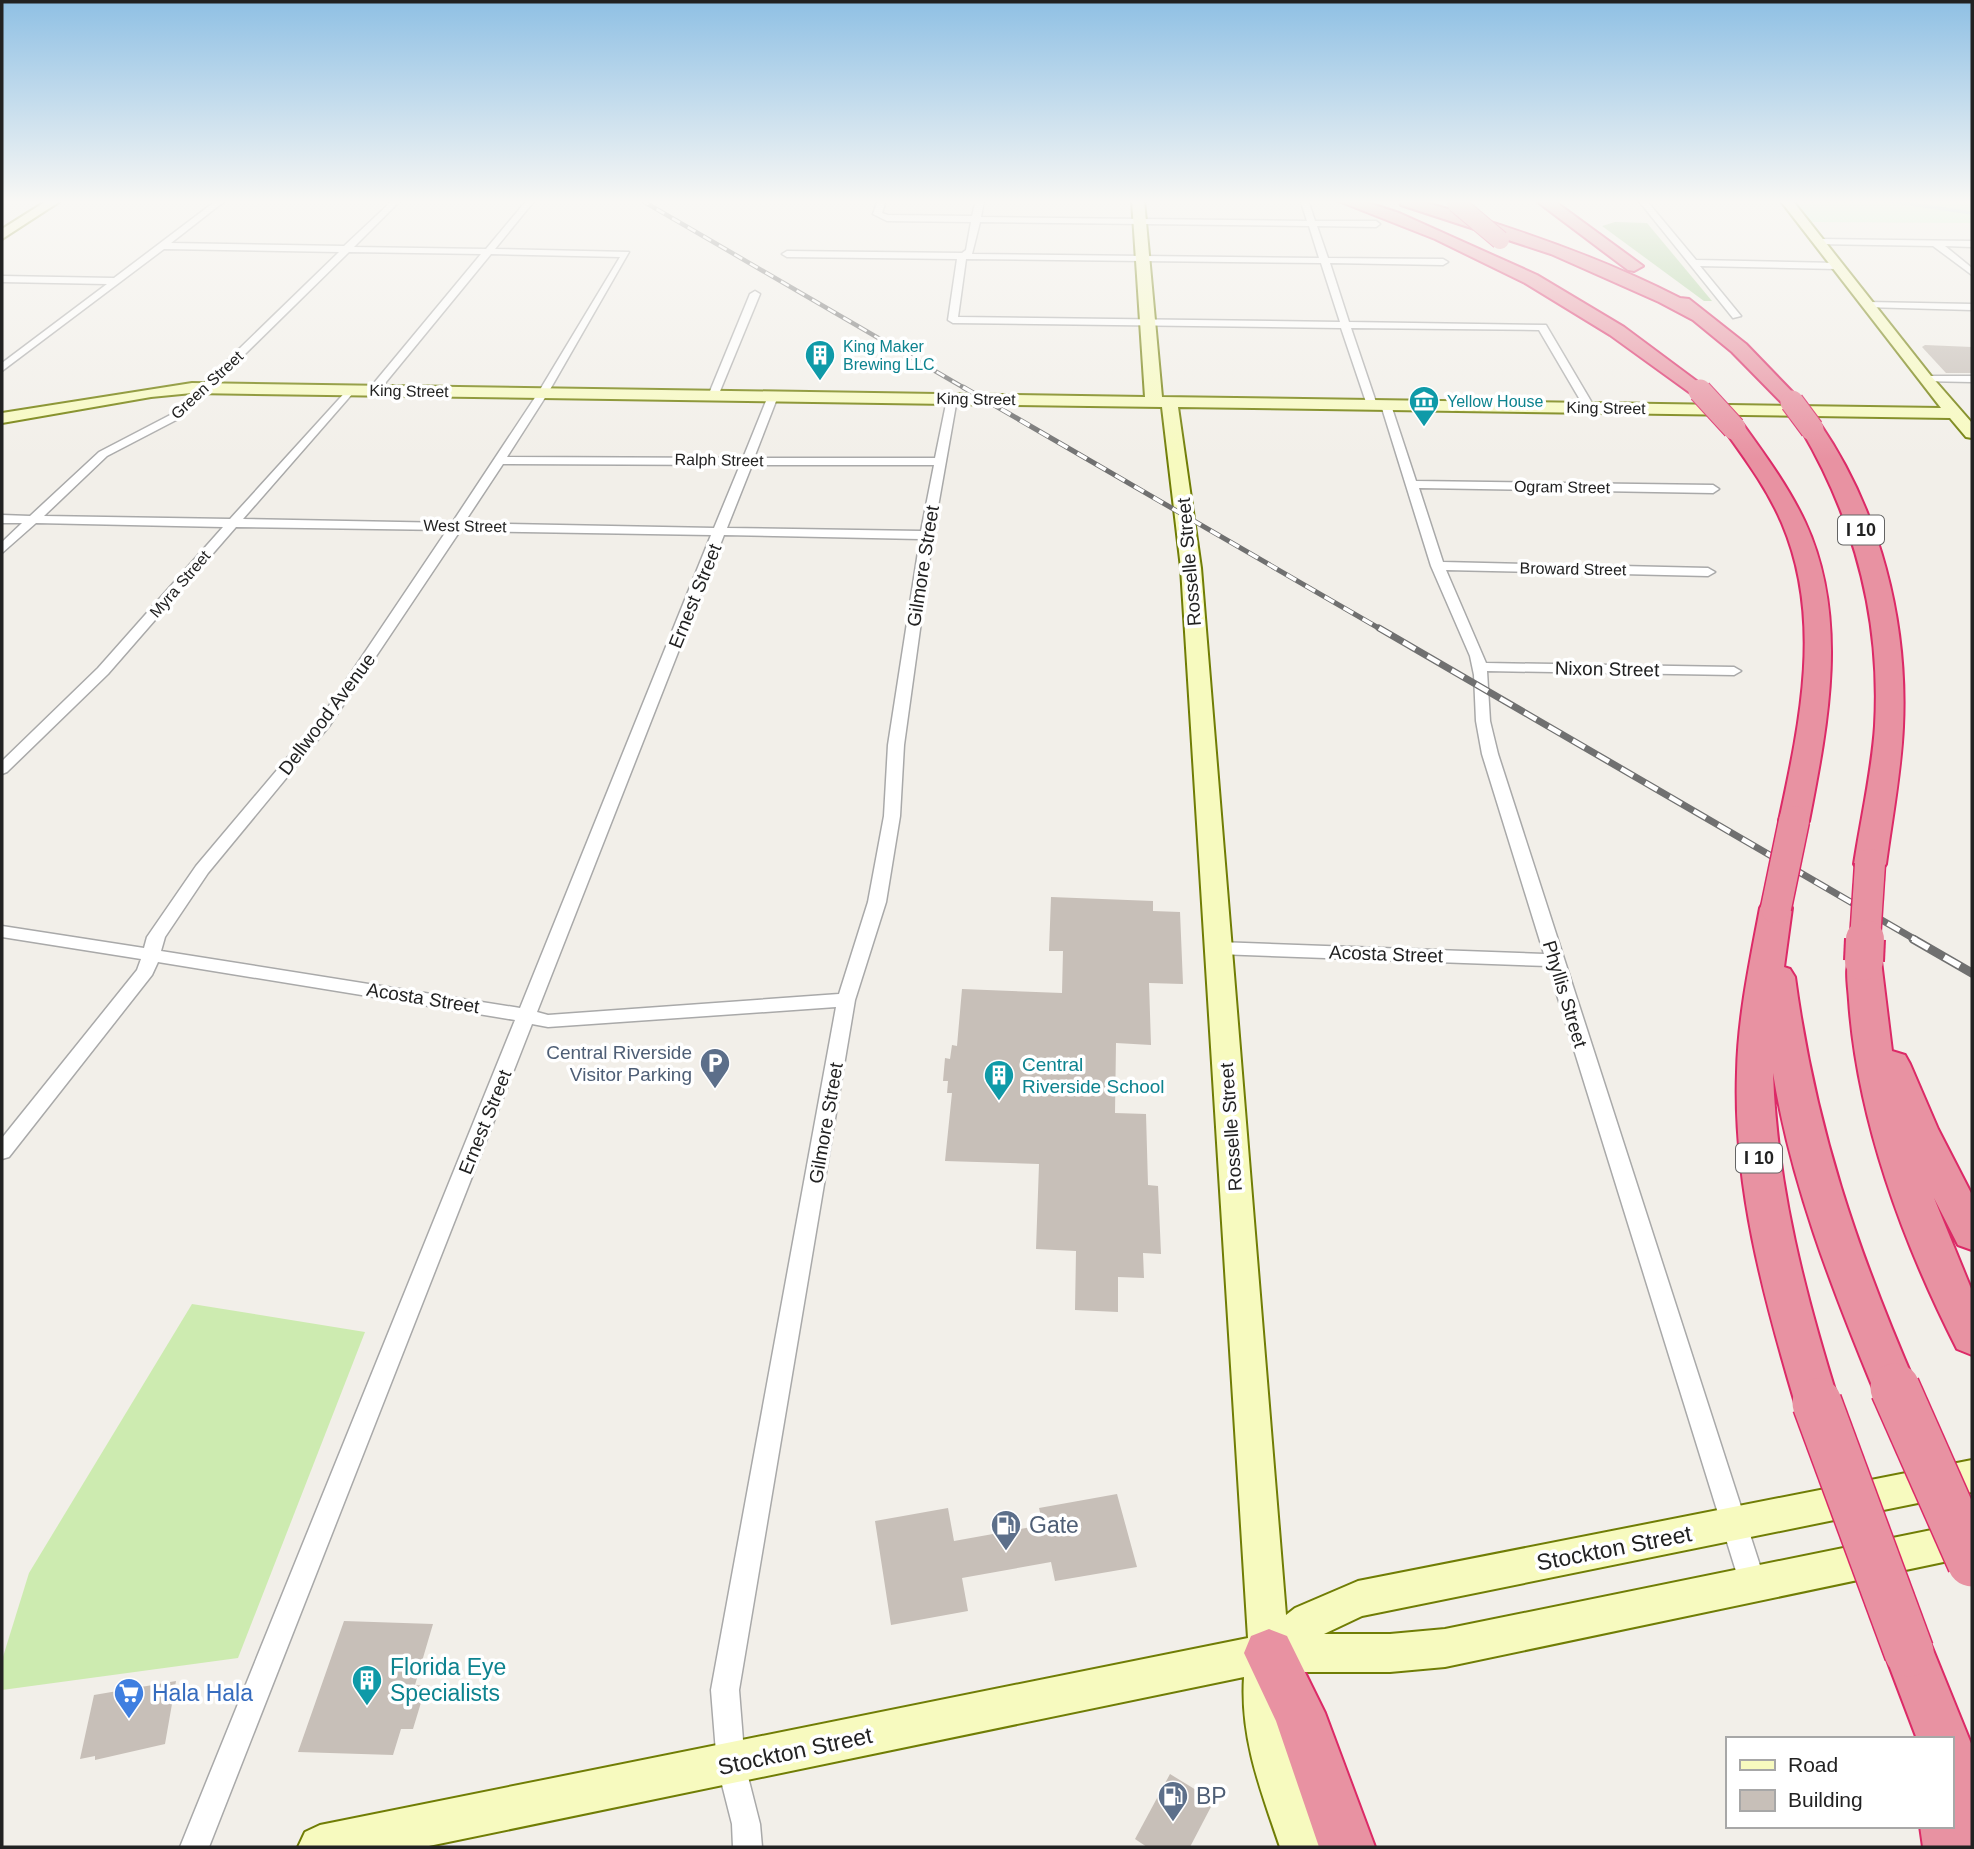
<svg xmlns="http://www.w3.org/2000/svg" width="1974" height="1849" font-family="Helvetica,sans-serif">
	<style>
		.grass { fill: #cdebb0 }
		.forest { fill: #add19e }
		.park { fill: #c8facc }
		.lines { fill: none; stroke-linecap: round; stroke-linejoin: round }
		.stream { stroke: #aad3df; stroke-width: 3.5 }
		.building { fill: #c7bfb8 }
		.street-casing { stroke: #a9a9a9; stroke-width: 3 }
		.secondary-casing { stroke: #707d05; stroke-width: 4 }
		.highway-casing { stroke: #dc2a67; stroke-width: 4 }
		.street { fill: #fff; fill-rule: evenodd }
		.secondary { fill: #f7fabf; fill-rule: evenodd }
		.highway { fill: #e892a2; fill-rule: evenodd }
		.rail-far3-casing { stroke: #707070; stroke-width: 4.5 }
		.rail-far2-casing { stroke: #707070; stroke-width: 5 }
		.rail-far1-casing { stroke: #707070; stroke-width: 7 }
		.rail-casing { stroke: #707070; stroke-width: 9 }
		.rail-far3 { stroke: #fff; stroke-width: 2.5; stroke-dasharray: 9; stroke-linecap: butt }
		.rail-far2 { stroke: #fff; stroke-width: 3.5; stroke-dasharray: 11; stroke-linecap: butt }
		.rail-far1 { stroke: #fff; stroke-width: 4.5; stroke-dasharray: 14; stroke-linecap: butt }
		.rail { stroke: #fff; stroke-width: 6; stroke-dasharray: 18; stroke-linecap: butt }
		.highway-bridge-far4-casing { stroke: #dc2a67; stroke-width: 20; stroke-linecap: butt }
		.highway-bridge-far3-casing { stroke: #dc2a67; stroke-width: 25; stroke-linecap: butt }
		.highway-bridge-far2-casing { stroke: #dc2a67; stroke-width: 33; stroke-linecap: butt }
		.highway-bridge-far1-casing { stroke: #dc2a67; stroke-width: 42; stroke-linecap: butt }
		.highway-bridge-casing { stroke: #dc2a67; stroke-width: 52; stroke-linecap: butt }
		.highway-bridge-far4 { stroke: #e892a2; stroke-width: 18 }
		.highway-bridge-far3 { stroke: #e892a2; stroke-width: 23 }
		.highway-bridge-far2 { stroke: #e892a2; stroke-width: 30 }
		.highway-bridge-far1 { stroke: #e892a2; stroke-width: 38 }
		.highway-bridge { stroke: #e892a2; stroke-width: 49 }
		.labels { text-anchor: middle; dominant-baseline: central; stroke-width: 7; stroke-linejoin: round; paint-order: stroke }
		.far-culture-label { font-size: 16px; fill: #0d838f; stroke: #fff; text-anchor: start }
		.far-street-label { font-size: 16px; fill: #222; stroke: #fff }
		.shield { fill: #fff; stroke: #646464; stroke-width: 2 }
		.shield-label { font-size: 18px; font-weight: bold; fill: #222 }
		.street-label { font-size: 19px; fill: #222; stroke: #fff }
		.service-label { font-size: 19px; fill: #4e5e75; stroke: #fff; text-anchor: end }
		.culture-label { font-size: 19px; fill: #0d838f; stroke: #fff; text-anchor: start }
		.near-service-label { font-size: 23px; fill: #4e5e75; stroke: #fff; text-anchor: start }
		.near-street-label { font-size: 23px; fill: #222; stroke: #fff }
		.near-culture-label { font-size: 23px; fill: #0d838f; stroke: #fff; text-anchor: start }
		.near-shop-label { font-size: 23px; fill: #366cbe; stroke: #fff; text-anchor: start }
	</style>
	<rect width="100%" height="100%" fill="#f2efe9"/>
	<!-- grass -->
	<path class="grass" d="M 192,1304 L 365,1332 L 238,1658 L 2,1690 L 2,1660 L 29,1573 Z"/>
	<!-- forest -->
	<path class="forest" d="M 1615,222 L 1647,223 L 1712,301 L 1704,301 L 1602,226 Z"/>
	<!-- park -->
	<path class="park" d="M 1793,200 L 1972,200 L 1972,223 L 1811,222 Z"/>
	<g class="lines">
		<!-- stream -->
		<path class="stream" d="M 1884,200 L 1972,213"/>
	</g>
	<!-- building -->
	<g class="building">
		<path d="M 1925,345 L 1972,347 L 1972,373 L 1946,373 L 1922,347 Z"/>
		<path d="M 1051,897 L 1153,901 L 1153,911 L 1180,912 L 1183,984 L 1149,983 L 1151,1045 L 1116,1043 L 1115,1113 L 1146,1114 L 1148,1185 L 1158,1186 L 1161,1254 L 1143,1253 L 1144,1278 L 1118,1277 L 1118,1312 L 1075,1310 L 1076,1251 L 1036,1249 L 1039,1164 L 945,1161 L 952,1093 L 947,1093 L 948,1081 L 943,1081 L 945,1058 L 950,1059 L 952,1045 L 957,1046 L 962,989 L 1062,993 L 1063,951 L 1049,951 Z"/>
		<path d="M 1117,1494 L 1137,1567 L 1055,1581 L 1051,1562 L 962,1578 L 968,1611 L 891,1625 L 875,1521 L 948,1508 L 954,1541 L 1043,1525 L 1039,1508 Z"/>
		<path d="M 344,1621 L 433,1624 L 415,1685 L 426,1686 L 413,1729 L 401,1729 L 393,1755 L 298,1752 Z"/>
		<path d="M 176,1681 L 165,1744 L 95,1760 L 95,1756 L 80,1759 L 94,1695 Z"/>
		<path d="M 1170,1774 L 1214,1801 L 1190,1847 L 1147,1847 L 1135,1839 Z"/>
	</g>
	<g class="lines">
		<!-- street casing -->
		<g class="street-casing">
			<g id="street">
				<path d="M 217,200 L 226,200 L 171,243 L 344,246 L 393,200 L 401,200 L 354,247 L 486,249 L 527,200 L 535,200 L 495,249 L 629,252 L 548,393 L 507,457 L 743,458 L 768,396 L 773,393 L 778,396 L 754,458 L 935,458 L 947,399 L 952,396 L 957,399 L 933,535 L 904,745 L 900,816 L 886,902 L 855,1000 L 739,1690 L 745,1765 L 760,1824 L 762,1847 L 733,1847 L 732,1824 L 717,1765 L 711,1690 L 836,1007 L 548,1027 L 532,1024 L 209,1847 L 180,1847 L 515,1020 L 158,962 L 152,975 L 9,1157 L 2,1159 L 2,1138 L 137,970 L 141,959 L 2,937 L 2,926 L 144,948 L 147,937 L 196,866 L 320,719 L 447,530 L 236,527 L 108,674 L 7,772 L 2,774 L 2,761 L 98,668 L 223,527 L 36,523 L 2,553 L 2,542 L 22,523 L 2,523 L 2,515 L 30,516 L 99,452 L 172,414 L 339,252 L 164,249 L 2,371 L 2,363 L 107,284 L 2,282 L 2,276 L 114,278 ZM 349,252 L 481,254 L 369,389 L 369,393 L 377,393 L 491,254 L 620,257 L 538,393 L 452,523 L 243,519 L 353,393 L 353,389 L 349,388 L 230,519 L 44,516 L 107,456 L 180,418 ZM 503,464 L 740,465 L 714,528 L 464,523 ZM 752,465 L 934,465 L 921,531 L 727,528 ZM 460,531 L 711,535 L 520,1008 L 161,951 L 165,937 L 208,873 L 330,725 ZM 724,535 L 920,539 L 888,745 L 884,816 L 868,902 L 839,994 L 548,1015 L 537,1012 Z"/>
				<path d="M 878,200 L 886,200 L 882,213 L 888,215 L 972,216 L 976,200 L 984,200 L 981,217 L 1307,221 L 1301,202 L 1308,200 L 1315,221 L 1376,221 L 1380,224 L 1376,227 L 1317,226 L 1328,258 L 1443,259 L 1448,262 L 1443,265 L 1330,263 L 1349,322 L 1546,325 L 1595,408 L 1586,410 L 1539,330 L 1351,328 L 1377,405 L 1372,408 L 1367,405 L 1341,328 L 953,323 L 948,320 L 957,259 L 787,257 L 782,254 L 787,251 L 962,253 L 966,250 L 971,222 L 887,221 L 873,214 ZM 980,222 L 1309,226 L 1319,258 L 972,254 ZM 966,259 L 1321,263 L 1340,322 L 958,317 Z"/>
				<path d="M 1638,200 L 1646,200 L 1696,260 L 1837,263 L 1842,266 L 1837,269 L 1700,266 L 1741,316 L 1733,318 Z"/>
				<path d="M 1820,239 L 1972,241 L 1972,247 L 1945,246 L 1972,268 L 1972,275 L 1933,246 L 1817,244 Z"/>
				<path d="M 755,291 L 760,294 L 718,396 L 709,398 L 708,396 L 750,294 Z"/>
				<path d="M 1868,302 L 1972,304 L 1972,310 L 1865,307 L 1863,305 Z"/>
				<path d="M 1925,376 L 1972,376 L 1972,382 L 1921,381 L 1921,377 Z"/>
				<path d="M 1382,403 L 1391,405 L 1416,481 L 1713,485 L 1719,489 L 1713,493 L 1419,488 L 1443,562 L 1708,568 L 1715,572 L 1708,576 L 1446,570 L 1486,663 L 1734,667 L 1741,671 L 1734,675 L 1487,671 L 1490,721 L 1498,754 L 1766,1584 L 1762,1592 L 1753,1596 L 1744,1592 L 1740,1584 L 1548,966 L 1218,954 L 1209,948 L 1218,942 L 1544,954 L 1482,754 L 1476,721 L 1474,675 L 1470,656 L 1431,566 L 1381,405 Z"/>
			</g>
		</g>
		<!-- secondary casing -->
		<g class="secondary-casing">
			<g id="secondary">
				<path d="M 48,200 L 62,200 L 2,239 L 2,229 Z"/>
				<path d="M 1132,200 L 1144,200 L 1162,397 L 1941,408 L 1780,200 L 1792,200 L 1931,376 L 1972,423 L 1972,438 L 1966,437 L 1950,418 L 1178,407 L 1201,568 L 1286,1615 L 1295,1608 L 1358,1581 L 1972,1460 L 1972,1492 L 1362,1616 L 1324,1634 L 1390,1634 L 1445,1629 L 1971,1522 L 1972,1556 L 1445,1667 L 1390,1672 L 1285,1672 C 1273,1732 1307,1792 1324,1847 L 1280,1847 C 1261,1791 1240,1738 1244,1677 L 424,1847 L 298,1847 L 305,1832 L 320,1825 L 1248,1638 L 1181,568 L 1162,407 L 192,393 L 151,397 L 2,423 L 2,413 L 192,383 L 1145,397 Z"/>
			</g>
		</g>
		<!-- highway casing -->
		<g class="highway-casing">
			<g id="highway">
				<path d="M 1336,200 L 1359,200 L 1399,213 L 1537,275 L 1624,327 L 1710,391 L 1700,397 L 1693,395 L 1610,335 L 1525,283 L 1435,239 Z"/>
				<path d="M 1401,200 L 1416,200 C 1507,225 1596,255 1680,298 L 1689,299 L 1746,344 L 1802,402 L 1792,408 L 1785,406 L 1732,352 L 1693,320 L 1659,302 L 1551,254 L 1401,205 Z"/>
				<path d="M 1535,200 L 1553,200 L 1643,266 L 1634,271 L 1628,270 Z"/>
				<path d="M 1734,422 L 1742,423 C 1765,455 1788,486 1805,522 C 1849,617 1828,723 1809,821 L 1805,828 L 1794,830 L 1783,828 L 1779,821 C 1800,723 1823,619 1782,523 C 1767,488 1745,459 1723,428 Z"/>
				<path d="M 1812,423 L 1820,424 C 1880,512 1908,621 1903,727 C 1901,773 1892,818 1886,864 L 1881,871 L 1870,874 L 1859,871 L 1854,864 C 1861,818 1872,772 1875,726 C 1881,619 1855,521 1801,429 Z"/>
				<path d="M 1776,898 L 1788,901 L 1792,908 L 1784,967 L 1790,969 L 1795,977 C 1815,1127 1857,1250 1917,1388 L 1911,1401 L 1895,1407 L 1879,1401 L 1873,1388 C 1831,1286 1791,1183 1773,1073 C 1777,1188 1805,1294 1839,1403 L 1833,1416 L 1817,1422 L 1801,1416 L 1795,1403 C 1763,1295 1733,1185 1737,1072 C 1738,1017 1750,962 1760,908 L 1764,901 Z"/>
				<path d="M 1864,950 L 1876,953 L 1881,961 L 1892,1051 L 1905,1055 L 1910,1064 L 1938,1129 L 1972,1195 L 1972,1250 L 1958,1245 L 1934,1198 L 1972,1291 L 1972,1355 L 1957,1349 C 1903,1243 1857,1119 1849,1000 C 1848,984 1844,966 1852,953 Z"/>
				<path d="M 1909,1628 L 1927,1635 L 1972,1746 L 1972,1847 L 1923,1847 L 1920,1826 L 1951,1826 L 1951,1739 L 1917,1739 L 1884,1652 L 1891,1635 Z"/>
				<path d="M 1269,1629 L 1287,1636 L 1325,1713 L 1375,1847 L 1319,1847 L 1276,1721 L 1244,1653 L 1251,1636 Z"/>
			</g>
		</g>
		<!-- street -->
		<use href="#street" class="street"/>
		<!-- secondary -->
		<use href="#secondary" class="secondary"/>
		<!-- highway -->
		<use href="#highway" class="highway"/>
		<!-- rail-far3 casing -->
		<g class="rail-far3-casing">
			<path id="rail-far3" d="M 641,200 L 966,389"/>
		</g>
		<!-- rail-far2 casing -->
		<g class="rail-far2-casing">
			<path id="rail-far2" d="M 963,387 L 1382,630"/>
		</g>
		<!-- rail-far1 casing -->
		<g class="rail-far1-casing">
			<path id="rail-far1" d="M 1379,628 L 1916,940"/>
		</g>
		<!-- rail casing -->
		<g class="rail-casing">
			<path id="rail" d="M 1913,939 L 1972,973"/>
		</g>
		<!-- rail-far3 -->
		<use href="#rail-far3" class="rail-far3"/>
		<!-- rail-far2 -->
		<use href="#rail-far2" class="rail-far2"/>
		<!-- rail-far1 -->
		<use href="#rail-far1" class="rail-far1"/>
		<!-- rail -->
		<use href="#rail" class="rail"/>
		<!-- highway-bridge-far4 casing -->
		<g class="highway-bridge-far4-casing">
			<path id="highway-bridge-far4" d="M 1456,203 L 1500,240"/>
		</g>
		<!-- highway-bridge-far3 casing -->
		<g class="highway-bridge-far3-casing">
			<g id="highway-bridge-far3">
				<path d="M 1700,391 L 1734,428"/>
				<path d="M 1792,402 L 1812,429"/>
			</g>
		</g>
		<!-- highway-bridge-far2 casing -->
		<g class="highway-bridge-far2-casing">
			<g id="highway-bridge-far2">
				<path d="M 1776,908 L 1794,821"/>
				<path d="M 1865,940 L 1870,864"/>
			</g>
		</g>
		<!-- highway-bridge-far1 casing -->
		<g class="highway-bridge-far1-casing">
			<path id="highway-bridge-far1" d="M 1864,961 L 1865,939"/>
		</g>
		<!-- highway-bridge casing -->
		<g class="highway-bridge-casing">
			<g id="highway-bridge">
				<path d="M 1895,1388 L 1972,1562"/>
				<path d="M 1817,1403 L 1909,1652"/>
			</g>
		</g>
		<!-- highway-bridge-far4 -->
		<use href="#highway-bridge-far4" class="highway-bridge-far4"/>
		<!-- highway-bridge-far3 -->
		<use href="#highway-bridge-far3" class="highway-bridge-far3"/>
		<!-- highway-bridge-far2 -->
		<use href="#highway-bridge-far2" class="highway-bridge-far2"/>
		<!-- highway-bridge-far1 -->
		<use href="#highway-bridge-far1" class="highway-bridge-far1"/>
		<!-- highway-bridge -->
		<use href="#highway-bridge" class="highway-bridge"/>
	</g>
	<!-- sky -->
	<linearGradient id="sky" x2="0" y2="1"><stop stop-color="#8fc0e4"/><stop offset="0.44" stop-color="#f9f8f5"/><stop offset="1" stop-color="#f9f8f5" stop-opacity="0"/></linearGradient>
	<rect width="1974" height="459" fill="url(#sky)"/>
	<!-- icons -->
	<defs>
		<g id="building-pin" transform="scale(1.575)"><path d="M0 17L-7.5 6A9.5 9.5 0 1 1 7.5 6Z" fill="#0f9aa8" stroke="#fff"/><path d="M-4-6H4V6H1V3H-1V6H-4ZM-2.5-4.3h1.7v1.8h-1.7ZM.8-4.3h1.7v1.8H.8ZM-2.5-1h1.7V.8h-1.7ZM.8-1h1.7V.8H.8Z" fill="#fff"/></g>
		<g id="museum-pin" transform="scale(1.575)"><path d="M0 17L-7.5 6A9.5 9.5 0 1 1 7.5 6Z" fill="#0f9aa8" stroke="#fff"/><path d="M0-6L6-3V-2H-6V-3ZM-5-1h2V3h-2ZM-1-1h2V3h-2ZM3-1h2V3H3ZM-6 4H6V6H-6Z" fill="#fff"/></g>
		<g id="parking-pin" transform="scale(1.575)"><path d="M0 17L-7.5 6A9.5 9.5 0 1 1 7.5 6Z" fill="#5c6f8a" stroke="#fff"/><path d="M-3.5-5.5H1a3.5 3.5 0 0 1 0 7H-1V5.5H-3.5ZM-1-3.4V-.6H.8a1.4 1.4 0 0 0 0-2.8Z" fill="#fff"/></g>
		<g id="fuel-pin" transform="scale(1.575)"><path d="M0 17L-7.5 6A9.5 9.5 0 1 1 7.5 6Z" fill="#5c6f8a" stroke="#fff"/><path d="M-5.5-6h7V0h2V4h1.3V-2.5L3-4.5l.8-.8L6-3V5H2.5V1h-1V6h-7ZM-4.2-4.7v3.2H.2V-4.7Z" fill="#fff"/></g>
		<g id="supermarket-pin" transform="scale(1.575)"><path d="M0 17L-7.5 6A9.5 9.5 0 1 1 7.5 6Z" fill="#3f7fe0" stroke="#fff"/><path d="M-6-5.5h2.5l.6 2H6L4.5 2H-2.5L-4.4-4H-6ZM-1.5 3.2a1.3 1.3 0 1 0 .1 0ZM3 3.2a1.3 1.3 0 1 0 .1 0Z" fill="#fff"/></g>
	</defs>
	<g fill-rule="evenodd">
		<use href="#building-pin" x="820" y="355"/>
		<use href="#museum-pin" x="1424" y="401"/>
		<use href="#parking-pin" x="715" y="1063"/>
		<use href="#building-pin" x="999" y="1075"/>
		<use href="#fuel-pin" x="1006" y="1525"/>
		<use href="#building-pin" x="367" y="1680"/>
		<use href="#supermarket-pin" x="129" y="1693"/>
		<use href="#fuel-pin" x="1173" y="1796"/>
	</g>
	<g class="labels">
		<!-- far-culture labels -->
		<g class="far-culture-label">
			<text x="843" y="346">King Maker<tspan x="843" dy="18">Brewing LLC</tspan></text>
			<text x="1447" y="401">Yellow House</text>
		</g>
		<!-- far-street labels -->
		<g class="far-street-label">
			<text transform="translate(207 385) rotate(-43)">Green Street</text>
			<text transform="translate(409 391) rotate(1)">King Street</text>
			<text transform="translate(976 399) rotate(1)">King Street</text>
			<text transform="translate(1606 408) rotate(1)">King Street</text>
			<text transform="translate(719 460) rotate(1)">Ralph Street</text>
			<text transform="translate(1562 487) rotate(1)">Ogram Street</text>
			<text transform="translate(465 526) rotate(1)">West Street</text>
			<text transform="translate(1573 569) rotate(1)">Broward Street</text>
			<text transform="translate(180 584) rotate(-49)">Myra Street</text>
		</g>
		<!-- shield labels -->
		<g class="shield">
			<rect x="1838" y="515.5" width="46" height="29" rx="5"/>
			<rect x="1736" y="1143.5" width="46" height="29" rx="5"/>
		</g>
		<g class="shield-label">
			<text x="1861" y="530">I 10</text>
			<text x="1759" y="1158">I 10</text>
		</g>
		<!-- street labels -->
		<g class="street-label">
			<text transform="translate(1189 562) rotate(-95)">Rosselle Street</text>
			<text transform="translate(923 566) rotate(-81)">Gilmore Street</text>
			<text transform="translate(695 596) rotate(-68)">Ernest Street</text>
			<text transform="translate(1607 669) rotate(1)">Nixon Street</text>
			<text transform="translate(327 714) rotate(-53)">Dellwood Avenue</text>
			<text transform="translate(1386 954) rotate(2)">Acosta Street</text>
			<text transform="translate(1565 994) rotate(73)">Phyllis Street</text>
			<text transform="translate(423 998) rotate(9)">Acosta Street</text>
			<text transform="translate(485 1122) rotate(-68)">Ernest Street</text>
			<text transform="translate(826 1123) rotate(-80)">Gilmore Street</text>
			<text transform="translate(1231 1127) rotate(-94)">Rosselle Street</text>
		</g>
		<!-- service labels -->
		<g class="service-label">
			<text x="692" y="1052">Central Riverside<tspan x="692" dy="22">Visitor Parking</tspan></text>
		</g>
		<!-- culture labels -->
		<g class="culture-label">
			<text x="1022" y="1064">Central<tspan x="1022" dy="22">Riverside School</tspan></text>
		</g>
		<!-- near-service labels -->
		<g class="near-service-label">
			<text x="1029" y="1525">Gate</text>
			<text x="1196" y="1796">BP</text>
		</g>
		<!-- near-street labels -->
		<g class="near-street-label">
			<text transform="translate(1614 1548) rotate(-11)">Stockton Street</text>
			<text transform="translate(795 1751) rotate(-12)">Stockton Street</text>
		</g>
		<!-- near-culture labels -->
		<g class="near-culture-label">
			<text x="390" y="1667">Florida Eye<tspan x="390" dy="26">Specialists</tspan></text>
		</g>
		<!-- near-shop labels -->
		<g class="near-shop-label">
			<text x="152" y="1693">Hala Hala</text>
		</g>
	</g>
	<!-- border -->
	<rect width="1974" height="1849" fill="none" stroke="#222222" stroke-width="7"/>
	<!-- legend -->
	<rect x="1726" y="1737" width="228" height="91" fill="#ffffff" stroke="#a7a7a7" stroke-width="2"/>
	<rect x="1740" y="1760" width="35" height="10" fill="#f7fabf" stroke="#a7a7a7" stroke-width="2"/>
	<text x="1788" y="1772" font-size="21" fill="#222222">Road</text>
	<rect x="1740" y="1790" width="35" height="21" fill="#c7bfb8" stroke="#a7a7a7" stroke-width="2"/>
	<text x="1788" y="1807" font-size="21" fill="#222222">Building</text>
</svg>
